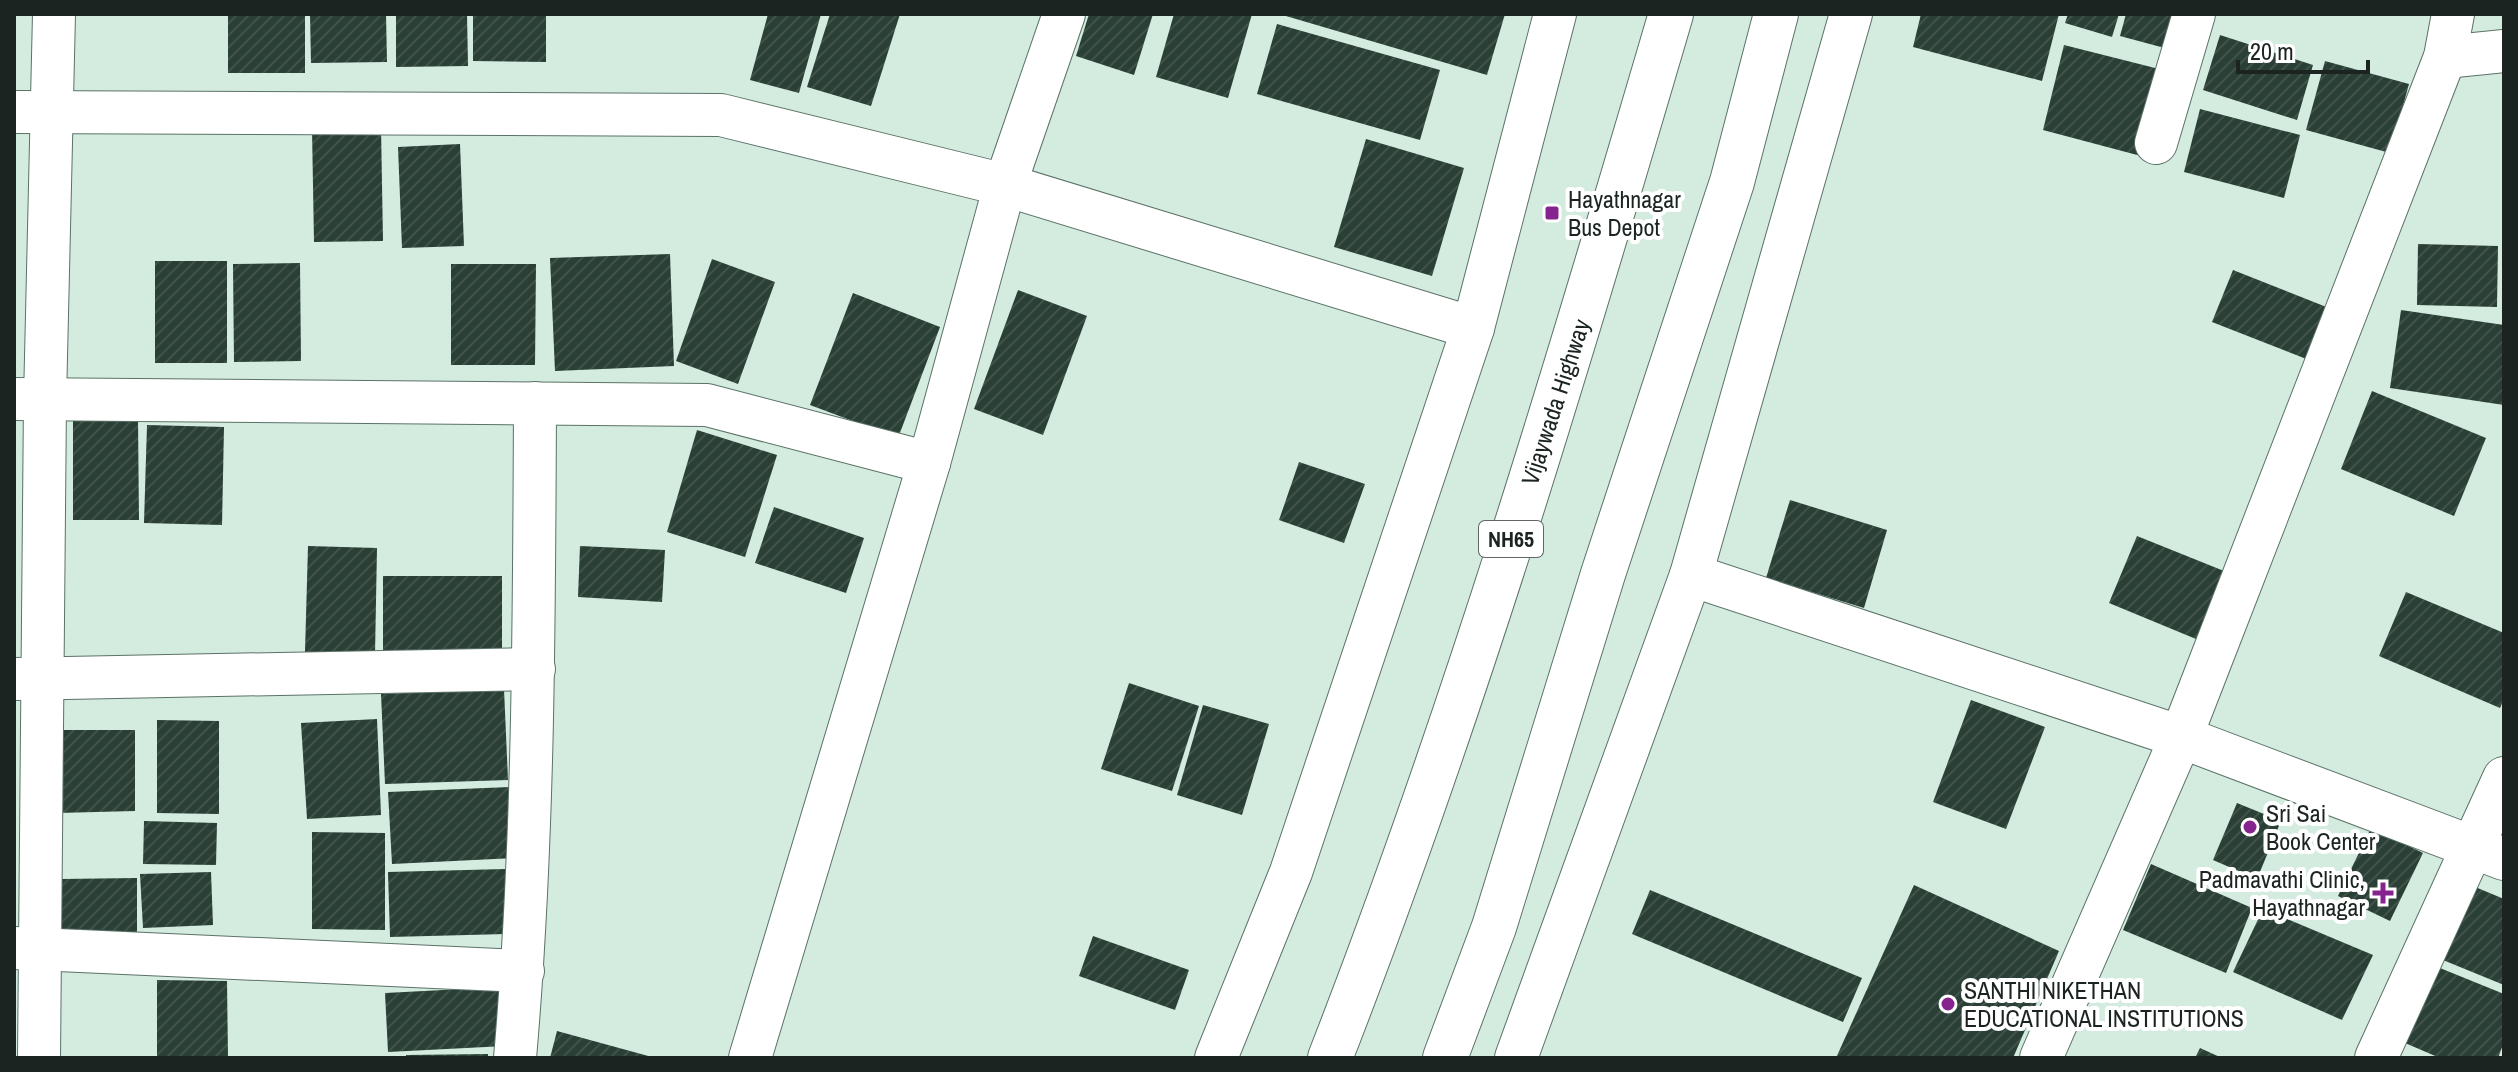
<svg xmlns="http://www.w3.org/2000/svg" width="2518" height="1072" font-family="'Archivo Narrow',sans-serif">
	<style>
		.building { fill: url(#building-hatch) }
		.lines { fill: none; stroke-linecap: round; stroke-linejoin: round }
		.minor-casing { stroke: #5b7267; stroke-width: 44 }
		.highway-casing { stroke: #5b7267; stroke-width: 46 }
		.minor { stroke: #fff; stroke-width: 42 }
		.highway { stroke: #fff; stroke-width: 44 }
		.poi-dot { fill: #85248e; stroke: #fff; stroke-width: 3 }
		.labels { text-anchor: middle; dominant-baseline: central; stroke-width: 8; stroke-linejoin: round; paint-order: stroke }
		.shield { fill: #fff; stroke: #5f6663; stroke-width: 2 }
		.shield-label { font-size: 22px; font-weight: bold; fill: #1b2420 }
		.poi-label { font-size: 24px; fill: #1b2420; stroke: #fff; text-anchor: start }
		.street-label { font-size: 24px; fill: #1b2420; stroke: #fff }
	</style>
	<defs>
		<pattern id="building-hatch" width="6" height="6" patternUnits="userSpaceOnUse" patternTransform="scale(2)"><rect width="6" height="6" fill="#2a3f35"/><path d="M-1 1l2-2M0 6l6-6M5 7l2-2" fill="none" stroke="#405249"/></pattern>
	</defs>
	<rect width="100%" height="100%" fill="#d3ecdf"/>
	<!-- building -->
	<g class="building">
		<rect x="228" y="14" width="77" height="59"/>
		<path d="M 310,14 L 386,14 L 387,62 L 311,63 Z"/>
		<path d="M 396,14 L 467,14 L 468,66 L 396,67 Z"/>
		<path d="M 473,14 L 546,14 L 546,62 L 473,61 Z"/>
		<path d="M 768,14 L 821,14 L 799,93 L 750,80 Z"/>
		<path d="M 830,14 L 900,14 L 871,106 L 807,87 Z"/>
		<path d="M 1089,14 L 1153,14 L 1134,75 L 1076,56 Z"/>
		<path d="M 1174,14 L 1252,14 L 1228,98 L 1156,77 Z"/>
		<path d="M 1279,14 L 1505,14 L 1487,75 Z"/>
		<path d="M 1921,14 L 2059,14 L 2042,81 L 1913,47 Z"/>
		<path d="M 2068,14 L 2119,14 L 2112,37 L 2065,23 Z"/>
		<path d="M 2126,14 L 2182,14 L 2172,50 L 2120,36 Z"/>
		<path d="M 1277,24 L 1440,70 L 1420,140 L 1257,94 Z"/>
		<path d="M 2220,35 L 2313,65 L 2297,120 L 2203,90 Z"/>
		<path d="M 2064,45 L 2163,70 L 2141,156 L 2043,130 Z"/>
		<path d="M 2325,61 L 2409,84 L 2390,153 L 2306,130 Z"/>
		<path d="M 2200,109 L 2300,135 L 2284,198 L 2184,172 Z"/>
		<path d="M 381,128 L 383,241 L 314,242 L 312,129 Z"/>
		<path d="M 1366,139 L 1464,168 L 1432,276 L 1334,247 Z"/>
		<path d="M 460,144 L 464,246 L 402,248 L 398,147 Z"/>
		<path d="M 2418,244 L 2498,246 L 2497,307 L 2417,305 Z"/>
		<path d="M 670,254 L 674,366 L 555,371 L 550,258 Z"/>
		<path d="M 712,259 L 775,282 L 738,384 L 676,361 Z"/>
		<rect x="155" y="261" width="72" height="102"/>
		<path d="M 300,263 L 301,361 L 234,362 L 233,264 Z"/>
		<path d="M 451,264 L 536,264 L 535,365 L 451,365 Z"/>
		<path d="M 2233,270 L 2334,310 L 2314,362 L 2212,322 Z"/>
		<path d="M 1018,290 L 1087,316 L 1043,435 L 974,409 Z"/>
		<path d="M 853,293 L 940,327 L 898,438 L 810,405 Z"/>
		<path d="M 2401,310 L 2504,325 L 2504,405 L 2390,388 Z"/>
		<path d="M 2372,391 L 2486,438 L 2454,516 L 2341,469 Z"/>
		<path d="M 73,419 L 138,419 L 139,520 L 73,520 Z"/>
		<path d="M 147,425 L 224,427 L 222,525 L 144,523 Z"/>
		<path d="M 697,430 L 777,455 L 745,557 L 667,532 Z"/>
		<path d="M 1299,462 L 1365,484 L 1344,543 L 1279,520 Z"/>
		<path d="M 1790,500 L 1887,530 L 1864,608 L 1766,578 Z"/>
		<path d="M 774,507 L 864,538 L 846,593 L 755,563 Z"/>
		<path d="M 2137,536 L 2224,571 L 2196,639 L 2109,603 Z"/>
		<path d="M 308,546 L 377,548 L 375,654 L 305,652 Z"/>
		<path d="M 580,546 L 665,550 L 662,602 L 578,597 Z"/>
		<rect x="383" y="576" width="119" height="77"/>
		<path d="M 2406,592 L 2504,633 L 2504,699 L 2500,708 L 2379,656 Z"/>
		<path d="M 1129,683 L 1199,706 L 1172,791 L 1101,769 Z"/>
		<path d="M 504,689 L 508,780 L 385,784 L 381,694 Z"/>
		<path d="M 1971,700 L 2045,727 L 2006,829 L 1933,802 Z"/>
		<path d="M 1203,705 L 1269,724 L 1242,815 L 1177,795 Z"/>
		<path d="M 377,719 L 381,815 L 307,819 L 301,723 Z"/>
		<path d="M 157,720 L 219,721 L 219,814 L 157,813 Z"/>
		<path d="M 56,730 L 135,730 L 135,811 L 57,813 Z"/>
		<path d="M 511,787 L 514,858 L 392,864 L 388,792 Z"/>
		<path d="M 2237,803 L 2281,821 L 2257,879 L 2213,860 Z"/>
		<path d="M 144,821 L 217,823 L 216,865 L 143,864 Z"/>
		<path d="M 2371,828 L 2423,853 L 2390,921 L 2338,896 Z"/>
		<path d="M 312,832 L 385,833 L 385,930 L 312,929 Z"/>
		<path d="M 2151,864 L 2252,908 L 2226,973 L 2123,930 Z"/>
		<path d="M 505,869 L 506,934 L 390,937 L 388,872 Z"/>
		<path d="M 211,872 L 213,925 L 143,928 L 140,874 Z"/>
		<path d="M 137,878 L 137,936 L 62,937 L 61,879 Z"/>
		<path d="M 2468,884 L 2504,899 L 2504,985 L 2438,958 Z"/>
		<path d="M 1914,885 L 2059,951 L 2013,1058 L 1836,1058 Z"/>
		<path d="M 1650,890 L 1862,978 L 1843,1022 L 1632,934 Z"/>
		<path d="M 2263,909 L 2373,955 L 2342,1020 L 2233,972 Z"/>
		<path d="M 1093,936 L 1189,970 L 1175,1010 L 1079,976 Z"/>
		<path d="M 2435,966 L 2504,994 L 2504,1042 L 2498,1058 L 2440,1058 L 2405,1043 Z"/>
		<path d="M 157,980 L 227,981 L 228,1058 L 157,1058 Z"/>
		<path d="M 502,987 L 505,1046 L 388,1052 L 385,993 Z"/>
		<path d="M 557,1031 L 652,1057 L 652,1058 L 550,1058 Z"/>
		<path d="M 2200,1048 L 2222,1058 L 2195,1058 Z"/>
		<path d="M 488,1054 L 488,1058 L 406,1058 L 406,1055 Z"/>
	</g>
	<g class="lines">
		<!-- minor casing -->
		<g class="minor-casing">
			<g id="minor">
				<path d="M 2445,57 L 2504,51"/>
				<path d="M 14,112 L 721,115 L 1005,185 L 1473,328"/>
				<path d="M 2156,143 L 2194,14"/>
				<path d="M 14,399 L 707,405 L 929,463"/>
				<path d="M 1691,575 L 2181,737 L 2504,859"/>
				<path d="M 15,679 L 534,669"/>
				<path d="M 14,948 L 523,971"/>
				<path d="M 39,1058 L 45,400 L 54,14"/>
				<path d="M 515,1058 C 534,840 534,621 535,403"/>
				<path d="M 750,1058 L 929,463 L 1005,185 L 1064,14"/>
				<path d="M 1216,1058 L 1291,872 L 1473,328 L 1555,14"/>
				<path d="M 1516,1058 L 1691,575 L 1851,14"/>
				<path d="M 2041,1058 L 2181,737 L 2445,57 L 2453,14"/>
				<path d="M 2376,1058 L 2504,778"/>
			</g>
		</g>
		<!-- highway casing -->
		<g class="highway-casing">
			<g id="highway">
				<path d="M 1330,1058 C 1463,717 1568,365 1671,14"/>
				<path d="M 1445,1058 L 1494,927 L 1603,574 L 1732,182 L 1776,14"/>
			</g>
		</g>
		<!-- minor -->
		<use href="#minor" class="minor"/>
		<!-- highway -->
		<use href="#highway" class="highway"/>
	</g>
	<!-- markers -->
	<g class="poi-dot">
		<rect x="1544" y="205" width="16" height="16" rx="4"/>
		<circle cx="2250" cy="827" r="8"/>
		<path d="M2379 881h8v8h8v8h-8v8h-8v-8h-8v-8h8z"/>
		<circle cx="1948" cy="1004" r="8"/>
	</g>
	<g class="labels">
		<!-- shield labels -->
		<rect class="shield" x="1479" y="521" width="64" height="36" rx="6"/>
		<g class="shield-label">
			<text x="1511" y="539">NH65</text>
		</g>
		<!-- poi labels -->
		<g class="poi-label">
			<text x="1568" y="199">Hayathnagar<tspan x="1568" dy="28">Bus Depot</tspan></text>
			<text x="2266" y="813">Sri Sai<tspan x="2266" dy="28">Book Center</tspan></text>
			<text x="2365" y="879" text-anchor="end">Padmavathi Clinic,<tspan x="2365" dy="28">Hayathnagar</tspan></text>
			<text x="1964" y="990">SANTHI NIKETHAN<tspan x="1964" dy="28">EDUCATIONAL INSTITUTIONS</tspan></text>
		</g>
		<!-- street labels -->
		<g class="street-label">
			<text transform="translate(1555 402) rotate(-72)">Vijaywada Highway</text>
		</g>
	</g>
	<!-- border -->
	<rect width="2518" height="1072" fill="none" stroke="#1b2420" stroke-width="32"/>
	<!-- scale -->
	<path d="M2238 60v12h130v-12" fill="none" stroke="#1b2420" stroke-width="4"/>
	<text x="2250" y="60" font-size="24" fill="#1b2420" stroke="#ffffff" stroke-width="6" paint-order="stroke">20 m</text>
</svg>
